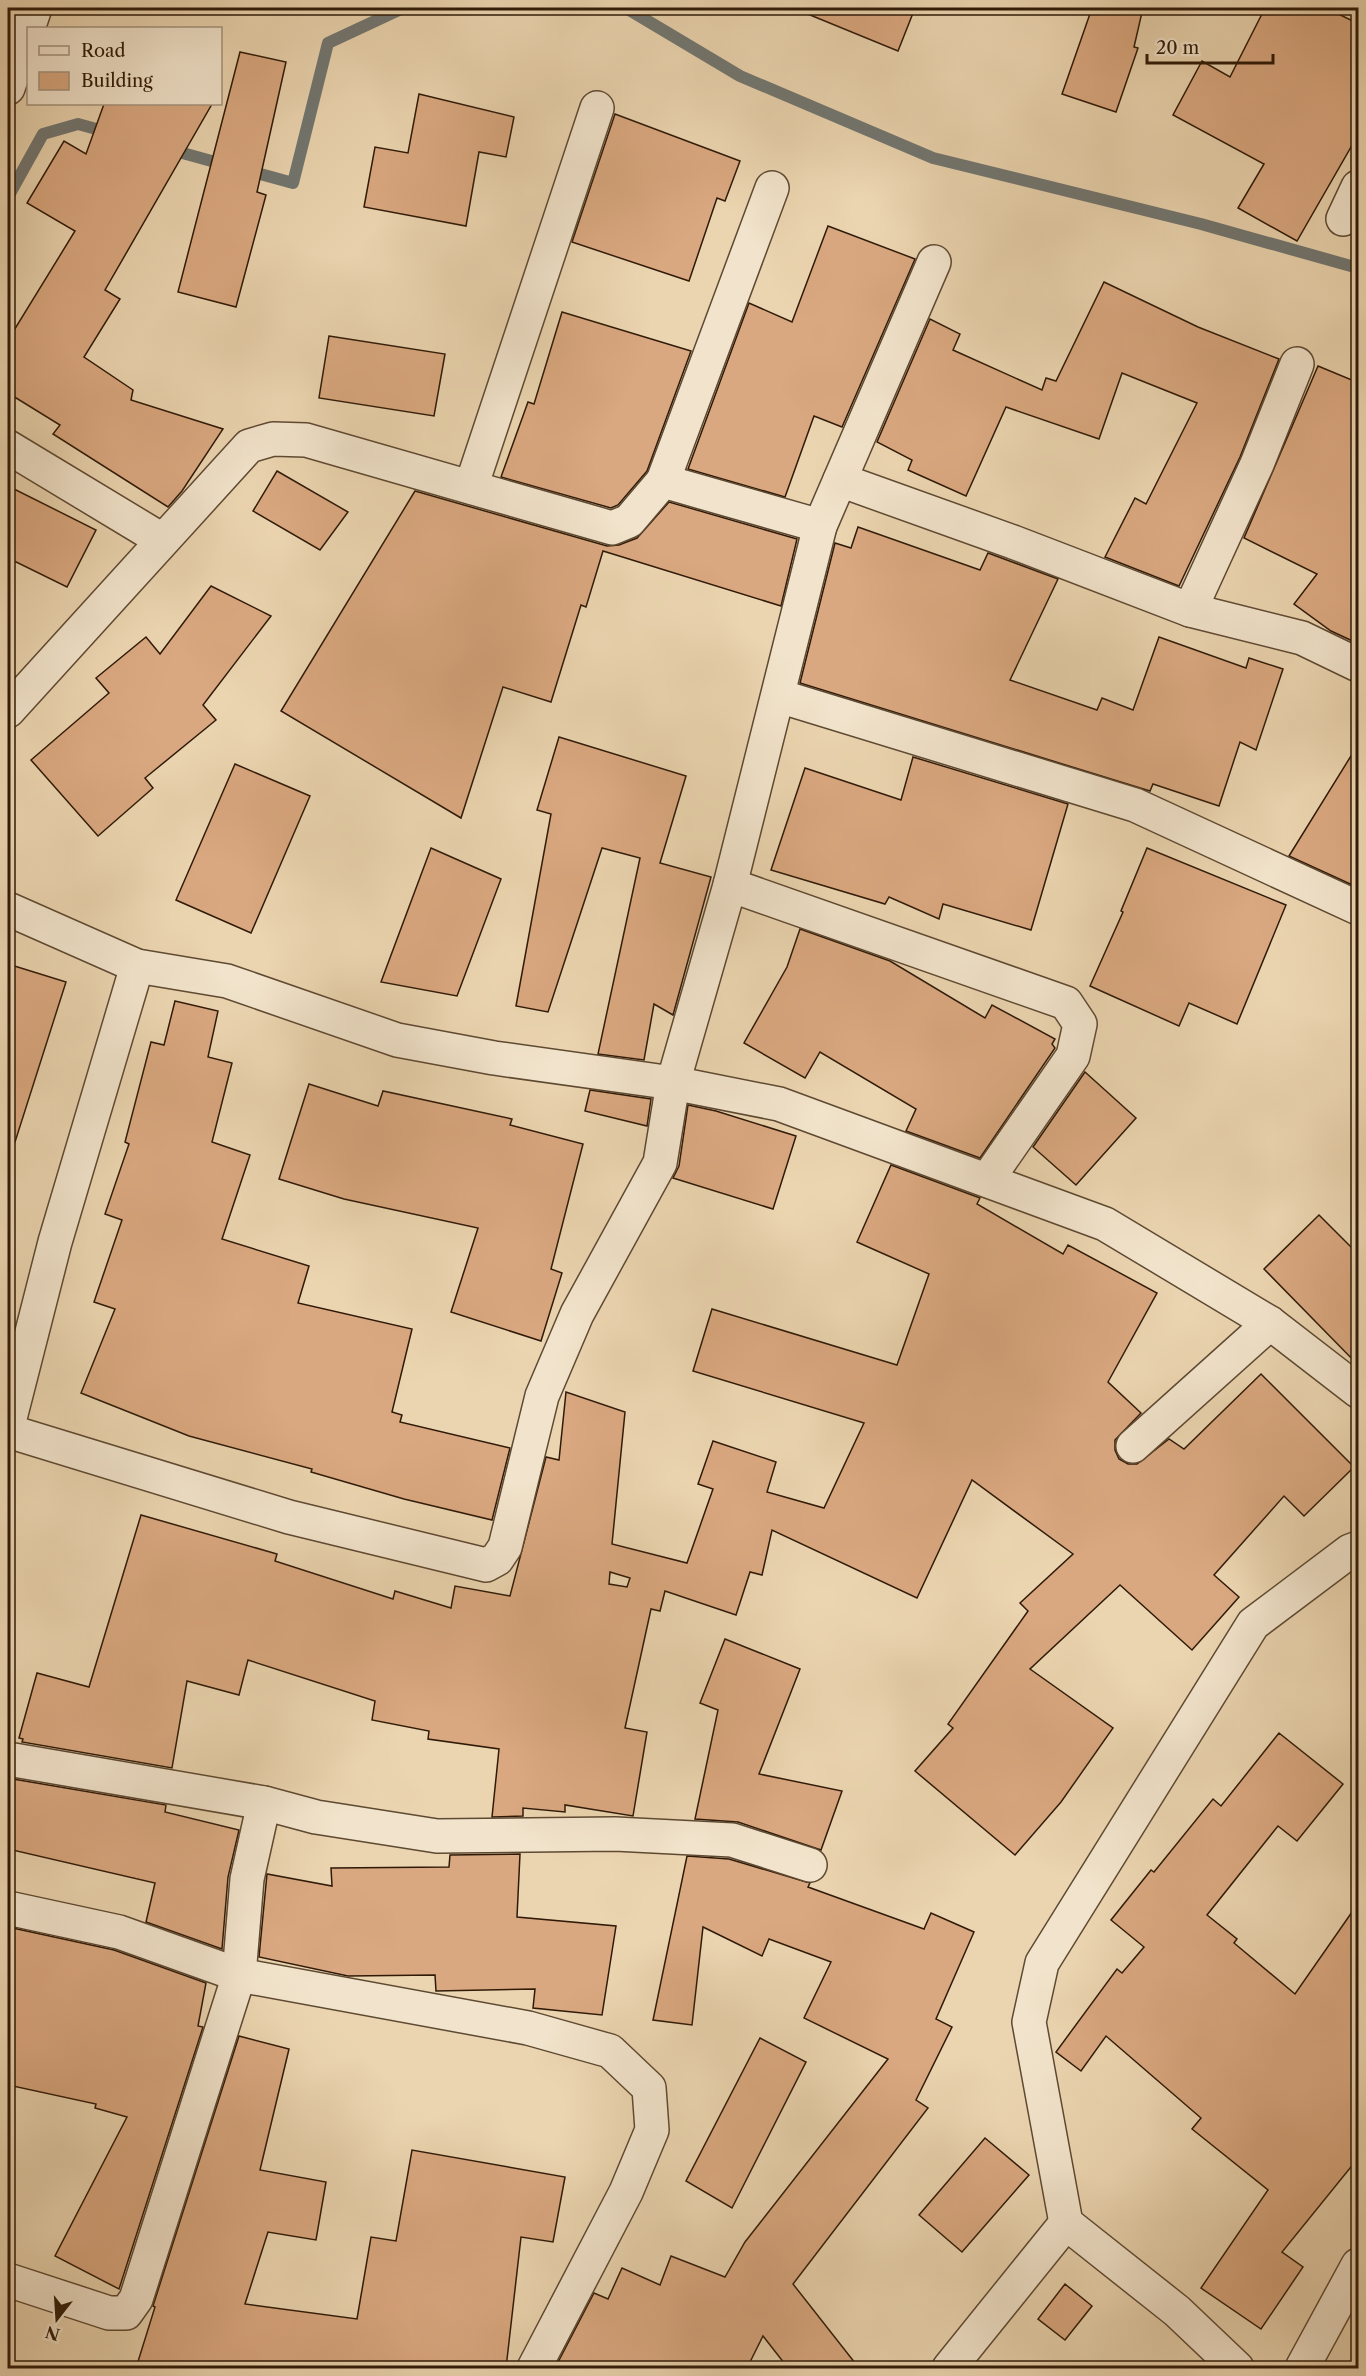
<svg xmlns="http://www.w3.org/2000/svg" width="1366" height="2376" font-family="'Libre Caslon Text',serif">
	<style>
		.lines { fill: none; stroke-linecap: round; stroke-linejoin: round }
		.stream { stroke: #727772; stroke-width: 12 }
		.building { fill: #daa880; stroke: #2f1a08; stroke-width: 1.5; fill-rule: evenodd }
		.minor-casing { stroke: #5e4932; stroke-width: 36 }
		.minor { stroke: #f2e4cc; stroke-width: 33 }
	</style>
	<rect width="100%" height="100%" fill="#ebd5b0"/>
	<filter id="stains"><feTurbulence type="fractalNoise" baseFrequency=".00333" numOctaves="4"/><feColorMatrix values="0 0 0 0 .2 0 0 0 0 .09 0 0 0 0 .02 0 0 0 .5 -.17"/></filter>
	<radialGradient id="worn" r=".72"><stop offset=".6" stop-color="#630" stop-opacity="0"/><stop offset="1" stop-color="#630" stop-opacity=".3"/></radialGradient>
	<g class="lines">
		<!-- stream -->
		<g class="stream">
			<path d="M 626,8 L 740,76 L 933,158 L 1201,224 L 1358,268"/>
			<path d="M 168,149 L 226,165"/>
			<path d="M 246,170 L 293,183 L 328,43 L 403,8"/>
			<path d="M 8,197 L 43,134 L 78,124 L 111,133"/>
		</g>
	</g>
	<!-- building -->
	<g class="building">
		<path d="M 793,8 L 915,8 L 898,51 Z"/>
		<path d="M 1092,8 L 1143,8 L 1134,47 L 1138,48 L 1116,112 L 1062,94 Z"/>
		<path d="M 1265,8 L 1326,8 L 1359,24 L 1359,133 L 1297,241 L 1238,208 L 1264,164 L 1173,115 L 1202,61 L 1230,77 Z"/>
		<path d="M 240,52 L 286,62 L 257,192 L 266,195 L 236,307 L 178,292 Z"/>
		<path d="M 419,94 L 514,117 L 506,157 L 479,152 L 466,226 L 364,207 L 375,147 L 408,153 Z"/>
		<path d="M 104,104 L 212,104 L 105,290 L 120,299 L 84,357 L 133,390 L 131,400 L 223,429 L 182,491 L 168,507 L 53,434 L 60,425 L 8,393 L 8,340 L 75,231 L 27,203 L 64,141 L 86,154 Z"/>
		<path d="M 615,114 L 740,161 L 725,201 L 717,198 L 689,281 L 572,242 Z"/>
		<path d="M 828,226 L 915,259 L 842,427 L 814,416 L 785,497 L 688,469 L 749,303 L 792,322 Z"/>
		<path d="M 1104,282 L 1198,327 L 1279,359 L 1240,457 L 1179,586 L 1105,557 L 1135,498 L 1146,504 L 1197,403 L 1122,373 L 1099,439 L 1006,407 L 966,496 L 908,470 L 912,460 L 877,442 L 930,319 L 960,334 L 953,350 L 1042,390 L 1046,378 L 1056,381 Z"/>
		<path d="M 562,312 L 691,351 L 647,471 L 618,505 L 611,508 L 501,477 L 528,402 L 534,404 Z"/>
		<path d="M 329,336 L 445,354 L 434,416 L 319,398 Z"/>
		<path d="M 1318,366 L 1359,383 L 1359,644 L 1331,631 L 1294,604 L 1317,574 L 1244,538 Z"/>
		<path d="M 277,471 L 348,512 L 320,550 L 253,511 Z"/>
		<path d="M 8,486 L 96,530 L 67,587 L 8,558 Z"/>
		<path d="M 415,491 L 607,546 L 619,545 L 637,538 L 669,502 L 797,539 L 781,606 L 603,551 L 586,607 L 581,605 L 551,702 L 503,687 L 461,818 L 281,711 Z"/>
		<path d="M 858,527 L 980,570 L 988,553 L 1058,579 L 1010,680 L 1097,710 L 1102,698 L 1133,710 L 1159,637 L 1246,668 L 1249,658 L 1283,669 L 1256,750 L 1240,742 L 1219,806 L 1153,784 L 1150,791 L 800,683 L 835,543 L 851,548 Z"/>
		<path d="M 211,586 L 271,616 L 203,705 L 216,720 L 145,778 L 153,788 L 98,836 L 31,760 L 109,693 L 96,678 L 146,637 L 160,654 Z"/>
		<path d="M 559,737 L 686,776 L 660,863 L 711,877 L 673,1015 L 654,1004 L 644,1060 L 598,1054 L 640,858 L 602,848 L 548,1012 L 516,1006 L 551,814 L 537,810 Z"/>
		<path d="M 1359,743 L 1359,888 L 1289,856 Z"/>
		<path d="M 913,757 L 1068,804 L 1031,930 L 943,904 L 939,919 L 889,897 L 885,904 L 771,870 L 805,768 L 901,800 Z"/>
		<path d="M 235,764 L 310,796 L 251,933 L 176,900 Z"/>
		<path d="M 431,848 L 501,879 L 457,996 L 381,982 Z"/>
		<path d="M 1147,848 L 1286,905 L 1237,1024 L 1189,1003 L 1179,1026 L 1090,986 L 1123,912 L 1121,911 Z"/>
		<path d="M 800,929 L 890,961 L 985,1018 L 992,1005 L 1055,1039 L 1052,1044 L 1055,1048 L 980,1158 L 906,1131 L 916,1109 L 820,1052 L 805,1078 L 744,1043 L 787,967 Z"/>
		<path d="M 8,964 L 66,982 L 15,1142 L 8,1141 Z"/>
		<path d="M 175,1001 L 218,1011 L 208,1057 L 232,1063 L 212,1142 L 250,1155 L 222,1239 L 309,1266 L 298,1303 L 412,1329 L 392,1412 L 402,1415 L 400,1422 L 510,1448 L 492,1520 L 404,1499 L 311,1472 L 312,1469 L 189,1436 L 81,1393 L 115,1309 L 94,1302 L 122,1220 L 105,1214 L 129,1144 L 125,1142 L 151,1042 L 164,1045 Z"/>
		<path d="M 1085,1072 L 1136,1118 L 1076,1185 L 1033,1147 Z"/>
		<path d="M 309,1084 L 378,1106 L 383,1091 L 512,1119 L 510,1125 L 583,1144 L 551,1269 L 562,1273 L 541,1341 L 451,1312 L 478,1228 L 344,1199 L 279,1179 Z"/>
		<path d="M 590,1090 L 651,1099 L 647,1126 L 585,1111 Z"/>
		<path d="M 688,1105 L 716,1111 L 796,1136 L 773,1209 L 673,1178 L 679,1166 Z"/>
		<path d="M 891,1165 L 980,1198 L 977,1204 L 1063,1254 L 1068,1245 L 1157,1293 L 1108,1382 L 1141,1413 L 1115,1440 L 1115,1450 L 1119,1459 L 1128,1464 L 1137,1464 L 1169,1439 L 1184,1449 L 1261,1374 L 1354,1467 L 1304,1516 L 1284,1496 L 1214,1575 L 1239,1597 L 1192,1650 L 1120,1585 L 1030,1669 L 1113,1728 L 1061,1802 L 1015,1855 L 915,1771 L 953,1728 L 948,1724 L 1028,1611 L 1020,1603 L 1073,1554 L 972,1480 L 917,1598 L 772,1530 L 762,1575 L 750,1572 L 736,1615 L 665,1591 L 660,1611 L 651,1609 L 625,1728 L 647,1732 L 633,1816 L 565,1805 L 565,1812 L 523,1808 L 523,1816 L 492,1817 L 499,1749 L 428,1739 L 429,1731 L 372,1720 L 375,1701 L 248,1660 L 239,1695 L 187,1681 L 172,1768 L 22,1742 L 23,1739 L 19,1738 L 37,1673 L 89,1687 L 141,1515 L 277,1554 L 275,1561 L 393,1599 L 395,1591 L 451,1608 L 455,1586 L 510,1596 L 546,1457 L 559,1460 L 566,1392 L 625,1412 L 612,1544 L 687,1563 L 713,1489 L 698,1484 L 713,1441 L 776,1462 L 767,1492 L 824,1508 L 864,1423 L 693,1371 L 712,1309 L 897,1365 L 929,1274 L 857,1242 ZM 610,1572 L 630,1578 L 627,1587 L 609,1584 Z"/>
		<path d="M 1319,1215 L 1359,1255 L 1359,1366 L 1264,1269 Z"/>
		<path d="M 725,1639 L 800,1669 L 759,1774 L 842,1791 L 821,1850 L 738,1822 L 695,1819 L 718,1710 L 700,1703 Z"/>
		<path d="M 1279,1733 L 1343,1784 L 1297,1841 L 1278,1826 L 1207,1915 L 1237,1939 L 1234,1943 L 1295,1994 L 1359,1902 L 1359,2157 L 1282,2252 L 1303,2267 L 1261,2329 L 1201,2288 L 1268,2190 L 1192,2129 L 1201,2118 L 1106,2036 L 1081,2071 L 1056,2052 L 1117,1969 L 1122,1973 L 1144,1947 L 1111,1920 L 1151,1870 L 1154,1872 L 1213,1799 L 1221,1806 Z"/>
		<path d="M 13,1779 L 166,1805 L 165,1812 L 239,1830 L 228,1877 L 222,1949 L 146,1922 L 155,1883 L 8,1849 L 8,1803 Z"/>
		<path d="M 520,1854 L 517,1917 L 616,1926 L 602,2015 L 533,2008 L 535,1989 L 436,1991 L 435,1975 L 348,1976 L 259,1957 L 267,1874 L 332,1886 L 331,1868 L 449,1867 L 450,1855 Z"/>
		<path d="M 687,1856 L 729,1859 L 810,1883 L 808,1887 L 924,1929 L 931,1913 L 974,1932 L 936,2019 L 952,2027 L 916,2100 L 928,2108 L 793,2284 L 859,2368 L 788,2368 L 763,2336 L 747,2368 L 555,2368 L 594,2293 L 608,2299 L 622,2268 L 660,2285 L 671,2256 L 725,2277 L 745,2242 L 888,2059 L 804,2018 L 831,1962 L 769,1939 L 762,1956 L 703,1927 L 692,2025 L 653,2020 Z"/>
		<path d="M 8,1927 L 114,1950 L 206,1983 L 198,2026 L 203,2027 L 119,2289 L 55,2256 L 127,2117 L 95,2108 L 96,2104 L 8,2085 Z"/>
		<path d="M 239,2036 L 289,2049 L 260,2170 L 326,2182 L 316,2240 L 268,2232 L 245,2304 L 357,2319 L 371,2237 L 396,2241 L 412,2150 L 565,2177 L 553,2242 L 521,2237 L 506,2368 L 136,2368 L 155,2307 L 153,2306 Z"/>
		<path d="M 760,2038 L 806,2062 L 732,2208 L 686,2181 Z"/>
		<path d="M 985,2138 L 1029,2175 L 962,2252 L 919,2215 Z"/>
		<path d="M 1065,2284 L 1092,2306 L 1065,2340 L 1038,2319 Z"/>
	</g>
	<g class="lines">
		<!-- minor casing -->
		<g class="minor-casing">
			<g id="minor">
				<path d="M 8,88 L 35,8"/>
				<path d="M 1343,219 L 1358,187"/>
				<path d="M 8,447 L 162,540"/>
				<path d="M 840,480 L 1013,542 L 1190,610 L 1302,638 L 1358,665"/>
				<path d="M 663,481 L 772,188"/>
				<path d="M 471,487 L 597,108"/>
				<path d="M 1190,610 L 1257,464 L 1297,364"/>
				<path d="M 779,696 L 1135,805 L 1358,908"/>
				<path d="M 8,711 L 249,446 L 273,439 L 306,440 L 612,528 L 629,521 L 663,481 L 820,526"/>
				<path d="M 730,885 L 1066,1003 L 1080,1024 L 1073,1056 L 987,1180"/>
				<path d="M 8,909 L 137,966 L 227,981 L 397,1040 L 494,1058 L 673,1083 L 779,1104 L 1105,1224 L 1270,1323 L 1358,1391"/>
				<path d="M 8,1426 L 55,1242 L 137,966"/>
				<path d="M 8,1431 L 289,1517 L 486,1565 L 497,1559 L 505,1547 L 542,1396 L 577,1314 L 660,1163 L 673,1083 L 730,885 L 820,526 L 934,262"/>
				<path d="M 1133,1446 L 1270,1323"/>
				<path d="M 8,1759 L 264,1803 L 316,1817 L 437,1836 L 615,1834 L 732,1840 L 810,1865"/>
				<path d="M 8,1908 L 119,1932 L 239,1975 L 528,2028 L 610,2051 L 649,2088 L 652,2130 L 626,2192 L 534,2368"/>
				<path d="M 8,2280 L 109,2313 L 126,2313 L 136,2299 L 239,1975 L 247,1879 L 264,1803"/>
				<path d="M 949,2368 L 1066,2223"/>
				<path d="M 1237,2368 L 1177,2311 L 1066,2223 L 1029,2022 L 1042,1963 L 1253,1624 L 1350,1551 L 1358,1548"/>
				<path d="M 1302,2368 L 1358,2265"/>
			</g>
		</g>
		<!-- minor -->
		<use href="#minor" class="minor"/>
	</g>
	<!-- margin -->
	<rect width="1366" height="2376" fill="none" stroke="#ebd5b0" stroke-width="30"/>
	<rect x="9" y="9" width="1348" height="2358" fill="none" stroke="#2f1a08" stroke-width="3"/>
	<rect x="15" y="15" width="1336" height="2346" fill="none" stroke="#2f1a08" stroke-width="1.5"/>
	<!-- legend -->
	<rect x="27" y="27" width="195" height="78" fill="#f2e4cc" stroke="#a4937e" stroke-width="1.5"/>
	<rect x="39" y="46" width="30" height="9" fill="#f2e4cc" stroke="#a4937e" stroke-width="1.5"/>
	<text x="81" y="57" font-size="18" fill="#2f1a08">Road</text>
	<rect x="39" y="72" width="30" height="18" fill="#daa880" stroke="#a4937e" stroke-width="1.5"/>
	<text x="81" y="87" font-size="18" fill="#2f1a08">Building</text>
	<!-- north arrow -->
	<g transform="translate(57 2319) rotate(197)" stroke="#f2e4cc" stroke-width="4.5" paint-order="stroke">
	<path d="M0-4.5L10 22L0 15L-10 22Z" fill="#2f1a08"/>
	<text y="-9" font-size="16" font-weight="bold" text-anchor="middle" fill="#2f1a08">N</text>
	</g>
	<!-- scale -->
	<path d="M1147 54v9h126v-9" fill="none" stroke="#2f1a08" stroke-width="3"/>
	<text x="1156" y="54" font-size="18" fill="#2f1a08" stroke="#f2e4cc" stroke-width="4.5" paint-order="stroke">20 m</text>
	<rect width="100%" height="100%" filter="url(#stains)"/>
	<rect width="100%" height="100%" fill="url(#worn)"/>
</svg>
